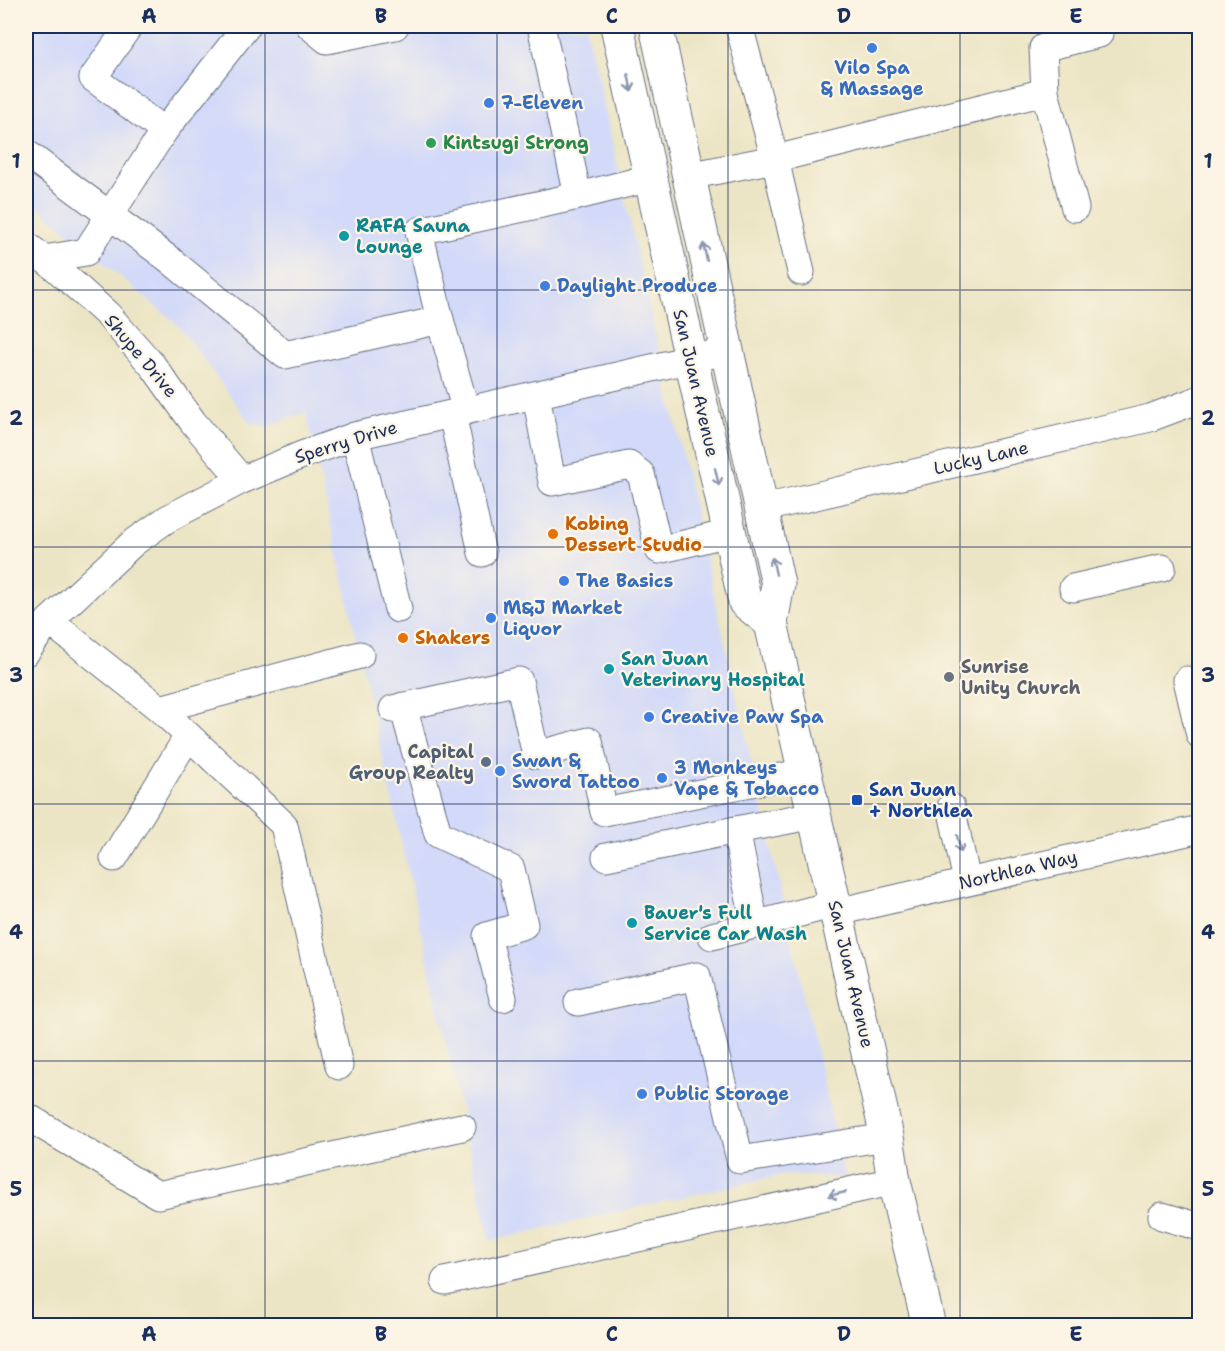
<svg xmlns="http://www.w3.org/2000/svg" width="1225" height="1351" font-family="'Shantell Sans',sans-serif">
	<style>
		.built { fill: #d2d9f9 }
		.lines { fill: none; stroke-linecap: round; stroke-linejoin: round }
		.minor-casing { stroke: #646f82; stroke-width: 29 }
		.major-casing { stroke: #646f82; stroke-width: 35 }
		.minor { stroke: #fff; stroke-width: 27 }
		.major { stroke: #fff; stroke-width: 33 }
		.oneway { stroke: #8d97ae }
		.grid { fill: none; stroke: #1b2f5e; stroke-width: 1.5; stroke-opacity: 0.55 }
		.shop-dot { fill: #3f7fe0; stroke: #fcf5e5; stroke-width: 2 }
		.leisure-dot { fill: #2e9e5b; stroke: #fcf5e5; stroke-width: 2 }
		.culture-dot { fill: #0f9aa8; stroke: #fcf5e5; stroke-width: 2 }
		.food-dot { fill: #e8710a; stroke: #fcf5e5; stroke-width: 2 }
		.worship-dot { fill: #6b7280; stroke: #fcf5e5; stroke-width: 2 }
		.service-dot { fill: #5c6f8a; stroke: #fcf5e5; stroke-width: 2 }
		.transit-dot { fill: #1a4fb4; stroke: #fcf5e5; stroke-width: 2 }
		.labels { text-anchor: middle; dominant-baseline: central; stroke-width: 4.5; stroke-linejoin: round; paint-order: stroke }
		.shop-label { font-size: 18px; font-weight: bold; fill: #366cbe; stroke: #fcf5e5; text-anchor: start }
		.leisure-label { font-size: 18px; font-weight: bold; fill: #27864d; stroke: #fcf5e5; text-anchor: start }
		.culture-label { font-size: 18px; font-weight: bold; fill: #0d838f; stroke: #fcf5e5; text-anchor: start }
		.street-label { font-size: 18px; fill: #1b2f5e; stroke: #fcf5e5 }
		.food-label { font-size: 18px; font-weight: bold; fill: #c56008; stroke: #fcf5e5; text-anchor: start }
		.worship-label { font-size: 18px; font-weight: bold; fill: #5b616d; stroke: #fcf5e5; text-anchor: start }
		.service-label { font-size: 18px; font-weight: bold; fill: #4e5e75; stroke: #fcf5e5; text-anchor: end }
		.transit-label { font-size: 18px; font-weight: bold; fill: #164399; stroke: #fcf5e5; text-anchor: start }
		.neatline { fill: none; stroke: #1b2f5e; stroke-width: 2 }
		.grid-label { font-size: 20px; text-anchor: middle; font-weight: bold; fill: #1b2f5e }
	</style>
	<rect width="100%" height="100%" fill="#fcf5e5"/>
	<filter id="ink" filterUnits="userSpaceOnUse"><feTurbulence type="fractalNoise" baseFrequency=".0167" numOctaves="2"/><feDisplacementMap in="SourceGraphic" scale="12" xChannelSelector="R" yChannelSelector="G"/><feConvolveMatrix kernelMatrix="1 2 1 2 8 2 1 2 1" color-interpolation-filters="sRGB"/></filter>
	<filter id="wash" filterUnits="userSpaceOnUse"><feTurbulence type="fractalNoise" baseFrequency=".008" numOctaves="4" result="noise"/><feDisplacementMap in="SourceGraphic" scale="24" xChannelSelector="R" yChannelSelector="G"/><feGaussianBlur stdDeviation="1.35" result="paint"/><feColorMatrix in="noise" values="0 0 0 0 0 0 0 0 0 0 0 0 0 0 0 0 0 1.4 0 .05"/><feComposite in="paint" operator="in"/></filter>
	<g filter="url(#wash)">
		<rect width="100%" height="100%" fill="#ece5c5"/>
		<!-- built -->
		<path class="built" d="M 26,26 L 586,26 L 845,1177 L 780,1175 L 490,1241 L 306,412 L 268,426 L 250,423 L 179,326 L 26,197 Z"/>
	</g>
	<g filter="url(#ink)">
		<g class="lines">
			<!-- minor casing -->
			<g class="minor-casing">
				<g id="minor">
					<path d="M 310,26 L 327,40 L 395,26"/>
					<path d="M 541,26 L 578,196 L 650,178"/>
					<path d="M 739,26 L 775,159 L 801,272"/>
					<path d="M 1045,92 L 1043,48 L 1099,34 L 1097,26"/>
					<path d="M 164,131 L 247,26"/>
					<path d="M 26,153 L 170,260 L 285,355 L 440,320"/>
					<path d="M 688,176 L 775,159 L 1045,92 L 1075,208"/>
					<path d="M 26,245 L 57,269 L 108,315 L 153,366 L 193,422 L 242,480"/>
					<path d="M 44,259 L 86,252 L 164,131 L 93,78 L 129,26"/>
					<path d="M 536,395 L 552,482 L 629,465 L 641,474 L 659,550 L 729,533"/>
					<path d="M 466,411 L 440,320 L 419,231 L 578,196"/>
					<path d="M 452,414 L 482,553"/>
					<path d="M 355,436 L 398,609"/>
					<path d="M 760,509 L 1150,418 L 1200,399"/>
					<path d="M 1073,588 L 1162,568"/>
					<path d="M 49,621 L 160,709 L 284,825 L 339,1066"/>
					<path d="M 26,652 L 49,621 L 133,543 L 167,519 L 242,480 L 302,455 L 355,436 L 726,351"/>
					<path d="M 1187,680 L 1200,735"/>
					<path d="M 403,706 L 438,834 L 511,869 L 524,925 L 487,936 L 503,998"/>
					<path d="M 160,709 L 360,655"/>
					<path d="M 393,709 L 519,681 L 536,755 L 589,741 L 604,812 L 806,772"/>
					<path d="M 951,807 L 967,881"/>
					<path d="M 736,830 L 815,815"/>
					<path d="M 606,857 L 736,830 L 755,925"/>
					<path d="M 114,858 L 188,736"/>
					<path d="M 837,912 L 1200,829"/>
					<path d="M 712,936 L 835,904"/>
					<path d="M 578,1002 L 697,976 L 740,1160 L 887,1137"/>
					<path d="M 26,1116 L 158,1195 L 462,1127"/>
					<path d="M 1162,1216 L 1200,1227"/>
					<path d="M 445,1281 L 894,1181"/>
				</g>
			</g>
			<!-- major casing -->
			<g class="major-casing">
				<g id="major">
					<path d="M 617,26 L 745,602 L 771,623"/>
					<path d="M 656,26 L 778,584 L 771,623 L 887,1137 L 894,1181 L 929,1326"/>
				</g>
			</g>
			<!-- minor -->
			<use href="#minor" class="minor"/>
			<!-- major -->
			<use href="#major" class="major"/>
		</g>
		<!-- one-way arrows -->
		<defs><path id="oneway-shaft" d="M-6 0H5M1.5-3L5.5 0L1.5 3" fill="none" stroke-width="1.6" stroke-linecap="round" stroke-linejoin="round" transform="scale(1.5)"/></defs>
		<g class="oneway">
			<use href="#oneway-shaft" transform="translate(630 83) rotate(78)"/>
			<use href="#oneway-shaft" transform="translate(705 252) rotate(-102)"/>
			<use href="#oneway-shaft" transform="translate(717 477) rotate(77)"/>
			<use href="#oneway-shaft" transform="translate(774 566) rotate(-103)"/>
			<use href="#oneway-shaft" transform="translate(959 844) rotate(77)"/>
			<use href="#oneway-shaft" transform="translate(837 1194) rotate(167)"/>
		</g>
	</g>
	<!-- grid -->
	<path class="grid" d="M 265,26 L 265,1326M 497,26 L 497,1326M 728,26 L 728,1326M 960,26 L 960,1326M 26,290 L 1200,290M 26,547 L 1200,547M 26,804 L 1200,804M 26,1061 L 1200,1061"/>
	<!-- markers -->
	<g class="shop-dot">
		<circle cx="872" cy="48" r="6"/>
		<circle cx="489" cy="103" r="6"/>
		<circle cx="545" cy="286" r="6"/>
		<circle cx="564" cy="581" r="6"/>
		<circle cx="491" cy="618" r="6"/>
		<circle cx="649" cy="717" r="6"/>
		<circle cx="500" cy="771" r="6"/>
		<circle cx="662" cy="778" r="6"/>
		<circle cx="642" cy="1094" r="6"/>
	</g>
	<circle class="leisure-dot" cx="431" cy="143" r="6"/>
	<g class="culture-dot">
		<circle cx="344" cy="236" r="6"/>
		<circle cx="609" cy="669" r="6"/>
		<circle cx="632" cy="923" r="6"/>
	</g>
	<g class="food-dot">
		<circle cx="553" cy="534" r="6"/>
		<circle cx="403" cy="638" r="6"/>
	</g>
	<circle class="worship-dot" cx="949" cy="677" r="6"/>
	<circle class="service-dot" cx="486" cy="762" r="6"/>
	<rect class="transit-dot" x="851" y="794" width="12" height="12" rx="3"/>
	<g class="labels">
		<!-- shop labels -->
		<g class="shop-label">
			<text x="872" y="68" text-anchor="middle">Vilo Spa<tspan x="872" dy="21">&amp; Massage</tspan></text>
			<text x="501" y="103">7-Eleven</text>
			<text x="557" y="286">Daylight Produce</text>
			<text x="576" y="581">The Basics</text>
			<text x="503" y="608">M&amp;J Market<tspan x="503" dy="21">Liquor</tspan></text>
			<text x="661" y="717">Creative Paw Spa</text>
			<text x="512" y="761">Swan &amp;<tspan x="512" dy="21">Sword Tattoo</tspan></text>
			<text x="674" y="768">3 Monkeys<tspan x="674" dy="21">Vape &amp; Tobacco</tspan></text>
			<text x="654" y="1094">Public Storage</text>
		</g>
		<!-- leisure labels -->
		<g class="leisure-label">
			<text x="443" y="143">Kintsugi Strong</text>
		</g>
		<!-- culture labels -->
		<g class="culture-label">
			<text x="356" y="226">RAFA Sauna<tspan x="356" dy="21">Lounge</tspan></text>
			<text x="621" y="659">San Juan<tspan x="621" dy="21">Veterinary Hospital</tspan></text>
			<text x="644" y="913">Bauer's Full<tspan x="644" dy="21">Service Car Wash</tspan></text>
		</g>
		<!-- street labels -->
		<g class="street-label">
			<text transform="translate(141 356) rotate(50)">Shupe Drive</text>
			<text transform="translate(696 383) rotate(77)">San Juan Avenue</text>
			<text transform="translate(346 442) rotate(-17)">Sperry Drive</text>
			<text transform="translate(981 458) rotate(-13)">Lucky Lane</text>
			<text transform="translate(1018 870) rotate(-13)">Northlea Way</text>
			<text transform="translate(851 974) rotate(77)">San Juan Avenue</text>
		</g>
		<!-- food labels -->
		<g class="food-label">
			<text x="565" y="524">Kobing<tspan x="565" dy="21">Dessert Studio</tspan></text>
			<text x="415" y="638">Shakers</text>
		</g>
		<!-- worship labels -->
		<g class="worship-label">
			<text x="961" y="667">Sunrise<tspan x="961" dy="21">Unity Church</tspan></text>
		</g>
		<!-- service labels -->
		<g class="service-label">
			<text x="474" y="752">Capital<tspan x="474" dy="21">Group Realty</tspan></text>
		</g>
		<!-- transit labels -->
		<g class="transit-label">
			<text x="869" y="790">San Juan<tspan x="869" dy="21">+ Northlea</tspan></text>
		</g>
	</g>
	<!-- margin -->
	<rect width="1225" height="1351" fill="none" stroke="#fcf5e5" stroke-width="66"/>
	<rect x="33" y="33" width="1159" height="1285" class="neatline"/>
	<g class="grid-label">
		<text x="149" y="23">A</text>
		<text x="381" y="23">B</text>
		<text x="612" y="23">C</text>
		<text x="844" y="23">D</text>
		<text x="1076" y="23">E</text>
		<text x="16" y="168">1</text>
		<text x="1208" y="168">1</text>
		<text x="16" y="425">2</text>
		<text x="1208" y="425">2</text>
		<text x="16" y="682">3</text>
		<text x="1208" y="682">3</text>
		<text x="16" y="939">4</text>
		<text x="1208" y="939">4</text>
		<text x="16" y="1196">5</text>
		<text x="1208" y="1196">5</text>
		<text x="149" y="1341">A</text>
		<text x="381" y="1341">B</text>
		<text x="612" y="1341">C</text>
		<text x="844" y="1341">D</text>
		<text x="1076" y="1341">E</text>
	</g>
</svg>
